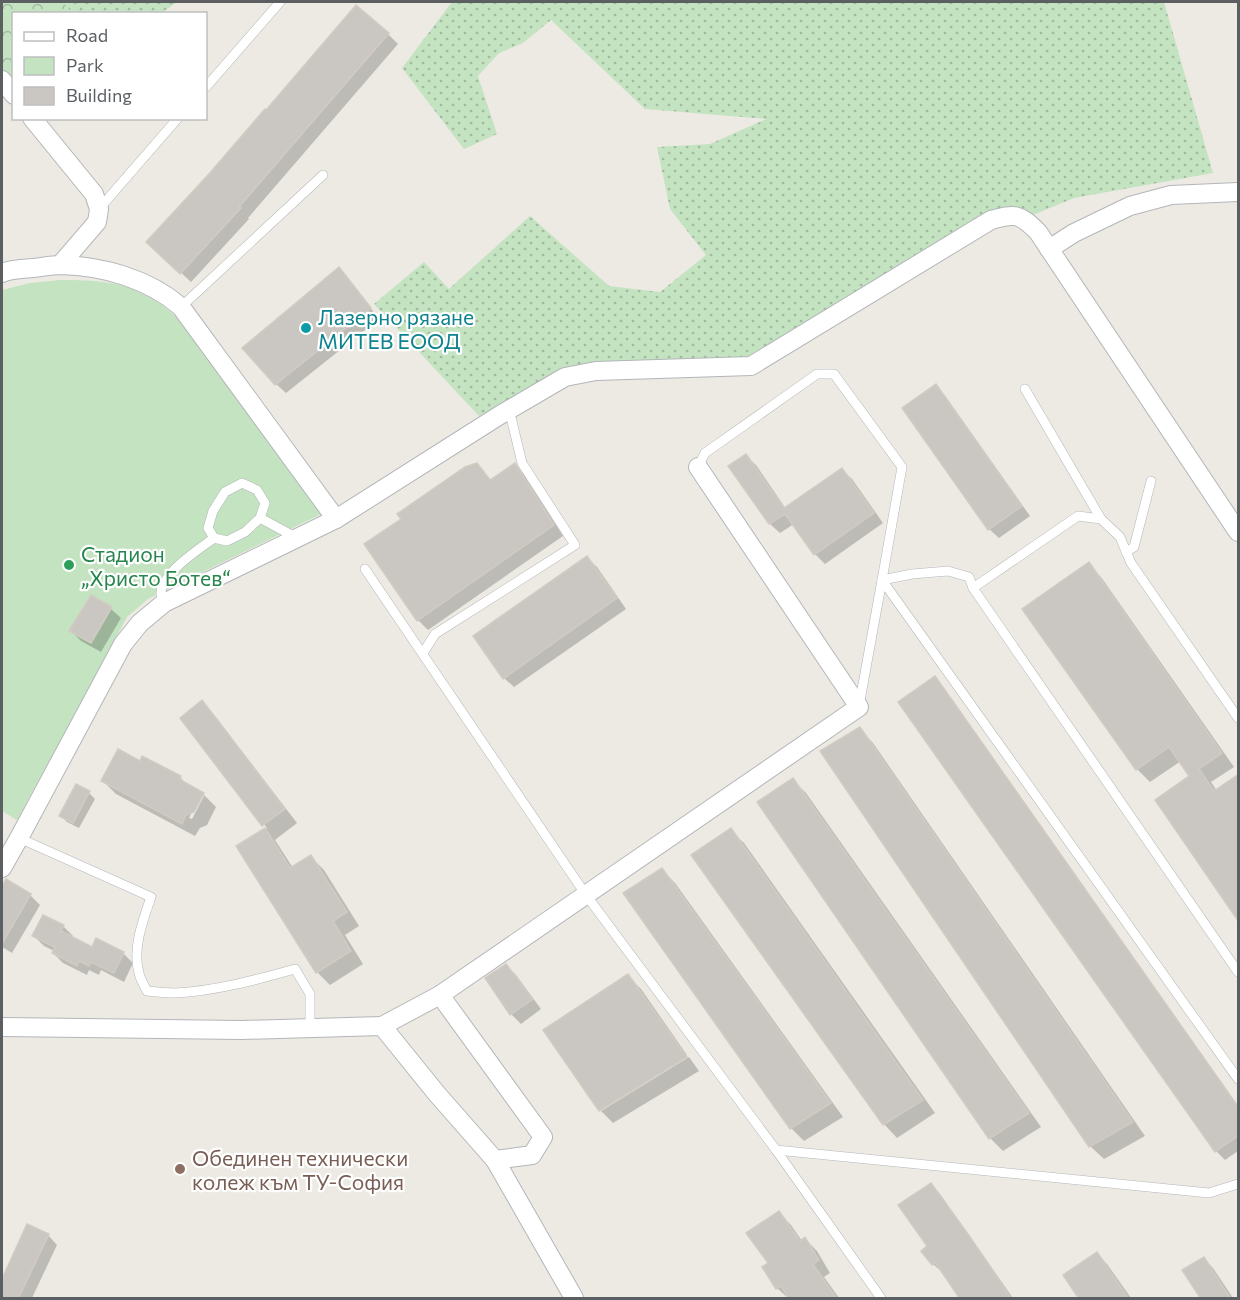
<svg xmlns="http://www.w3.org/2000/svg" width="1240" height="1300" font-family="Commissioner,sans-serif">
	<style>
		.grass { fill: url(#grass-dots) }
		.forest { fill: url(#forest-crowns) }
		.green { fill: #c4e3c1 }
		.shadow { fill: #0003; fill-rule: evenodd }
		.building { fill: #cac7c2; stroke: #d1cbc2; stroke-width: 1.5 }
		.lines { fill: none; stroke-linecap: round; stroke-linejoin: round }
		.lane-casing { stroke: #b3b6b9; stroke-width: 10 }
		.street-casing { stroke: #b3b6b9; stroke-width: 20 }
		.lane { stroke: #fff; stroke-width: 9 }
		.street { stroke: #fff; stroke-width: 18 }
		.culture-dot { fill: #0f9aa8; stroke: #fff; stroke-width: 2 }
		.leisure-dot { fill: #2e9e5b; stroke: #fff; stroke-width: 2 }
		.education-dot { fill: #8d6e63; stroke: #fff; stroke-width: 2 }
		.labels { text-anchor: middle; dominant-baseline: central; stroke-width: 4.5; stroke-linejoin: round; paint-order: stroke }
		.culture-label { font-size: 21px; fill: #0d838f; stroke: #fff; text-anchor: start }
		.leisure-label { font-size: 21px; fill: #27864d; stroke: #fff; text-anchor: start }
		.education-label { font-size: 21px; fill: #785e54; stroke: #fff; text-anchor: start }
	</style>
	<defs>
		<pattern id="grass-dots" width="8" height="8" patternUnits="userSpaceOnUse" patternTransform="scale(1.5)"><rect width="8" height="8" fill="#c4e3c1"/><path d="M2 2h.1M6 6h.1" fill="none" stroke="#a2bba0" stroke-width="1.8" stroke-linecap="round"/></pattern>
		<pattern id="forest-crowns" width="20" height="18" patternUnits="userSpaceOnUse" patternTransform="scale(1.5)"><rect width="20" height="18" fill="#c4e3c1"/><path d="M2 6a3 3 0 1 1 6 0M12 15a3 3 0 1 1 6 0" fill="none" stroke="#a2bba0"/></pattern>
	</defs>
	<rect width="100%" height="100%" fill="#edeae3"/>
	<!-- grass -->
	<g class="grass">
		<path d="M 63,2 L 177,2 L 160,14 L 72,13 Z"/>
		<path d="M 452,2 L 1164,2 L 1213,173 L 1074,198 L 1033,215 C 1015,205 1008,206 989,213 L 750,357 L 592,363 L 560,372 L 479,416 L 374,304 L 424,262 L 449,289 L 530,216 L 609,286 L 660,292 L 706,255 L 670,209 L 657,147 L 710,144 L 766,119 L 645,109 L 551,20 L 523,43 L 499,53 L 478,76 L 497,134 L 464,149 L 402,68 Z"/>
	</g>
	<!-- forest -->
	<path class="forest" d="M 2,2 L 63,2 L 72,13 L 14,14 L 13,84 L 2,69 Z"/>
	<!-- green -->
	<path class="green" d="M 60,280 C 95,280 128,281 158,302 C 164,306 170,312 176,317 L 321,514 L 148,599 L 127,617 L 17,820 L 2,811 L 2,290 L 30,283 Z"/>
	<!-- shadow -->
	<g class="shadow">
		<path d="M 388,34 L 398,44 L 248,218 L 249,219 L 191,282 L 158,251 Z"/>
		<path d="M 339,269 L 348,278 L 379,319 L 286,393 L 276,384 Z"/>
		<path d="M 936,386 L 945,396 L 1030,516 L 999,538 L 989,529 Z"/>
		<path d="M 746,456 L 756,465 L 786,509 L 842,470 L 852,479 L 883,523 L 825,564 L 815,554 L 794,524 L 780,533 L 770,524 L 731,467 Z"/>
		<path d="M 477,465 L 492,481 L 515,465 L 524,475 L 563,536 L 428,630 L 418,620 Z"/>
		<path d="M 587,558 L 597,567 L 626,609 L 514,687 L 504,678 Z"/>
		<path d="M 1088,564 L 1101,577 L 1234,767 L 1211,782 L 1217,791 L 1238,920 L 1192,776 L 1181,761 L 1150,782 L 1137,769 Z"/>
		<path d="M 111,609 L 121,618 L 101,652 L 81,641 L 71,631 Z"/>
		<path d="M 935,678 L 944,688 L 1238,1106 L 1238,1151 L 1225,1160 L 1216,1151 Z"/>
		<path d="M 202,702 L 215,716 L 297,823 L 275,840 L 293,868 L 311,857 L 324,870 L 359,926 L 345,935 L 363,964 L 330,985 L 317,972 L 238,846 L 267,828 L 182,718 Z"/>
		<path d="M 860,729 L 873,743 L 1145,1136 L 1104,1159 L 1090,1146 Z"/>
		<path d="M 141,763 L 180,777 L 188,786 L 203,794 L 216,807 L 207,825 L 200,828 L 195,836 L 116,794 L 103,781 ZM 200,796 L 204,796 L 192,819 L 189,818 Z"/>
		<path d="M 792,780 L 806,793 L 1041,1127 L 1003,1151 L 990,1138 Z"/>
		<path d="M 89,793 L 95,799 L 79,828 L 67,822 L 61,816 Z"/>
		<path d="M 730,830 L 744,843 L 935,1113 L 897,1138 L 884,1124 Z"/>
		<path d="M 662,870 L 675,883 L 843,1117 L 804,1141 L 791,1128 Z"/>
		<path d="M 6,881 L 30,895 L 40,905 L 12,953 L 2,947 L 2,889 Z"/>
		<path d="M 63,926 L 73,936 L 72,938 L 93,949 L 97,940 L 123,953 L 133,963 L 124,982 L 101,970 L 99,975 L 89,970 L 87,975 L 63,963 L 53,953 L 54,951 L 44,946 L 34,936 Z"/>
		<path d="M 506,966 L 516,975 L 541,1009 L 521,1024 L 511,1014 L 487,978 Z"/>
		<path d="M 628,976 L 641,989 L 687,1055 L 600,1108 L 600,1111 L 545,1030 Z"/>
		<path d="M 689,1057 L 699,1071 L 613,1123 L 601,1111 Z"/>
		<path d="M 931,1184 L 940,1194 L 1013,1298 L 962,1298 L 943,1273 L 933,1264 L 929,1246 Z"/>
		<path d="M 779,1213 L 791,1225 L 802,1241 L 805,1239 L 817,1251 L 830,1273 L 824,1277 L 839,1298 L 788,1298 L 777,1288 L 770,1263 Z"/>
		<path d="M 28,1226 L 48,1235 L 57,1245 L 32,1298 L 2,1298 L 2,1285 Z"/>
		<path d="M 1097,1254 L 1107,1264 L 1131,1298 L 1081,1298 Z"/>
		<path d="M 1203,1258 L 1213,1268 L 1233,1298 L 1203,1298 Z"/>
	</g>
	<!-- building -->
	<g class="building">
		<path d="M 356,5 L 389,33 L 239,207 L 241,208 L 180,274 L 146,242 L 209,174 L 265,109 L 266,110 Z"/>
		<path d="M 339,267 L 371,308 L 275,385 L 242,348 Z"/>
		<path d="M 936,384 L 1022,506 L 988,530 L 902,408 Z"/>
		<path d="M 746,454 L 784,508 L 842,468 L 874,513 L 814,555 L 785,514 L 769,524 L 728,466 Z"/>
		<path d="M 477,463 L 490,480 L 515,463 L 554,525 L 417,621 L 364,544 L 401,519 L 397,514 L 465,467 Z"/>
		<path d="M 587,556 L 617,598 L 503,679 L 473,636 Z"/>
		<path d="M 1089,562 L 1222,753 L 1199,769 L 1214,791 L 1239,774 L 1239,922 L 1155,800 L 1189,776 L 1169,747 L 1136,770 L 1022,609 Z"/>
		<path d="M 91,595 L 112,607 L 91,643 L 69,631 Z"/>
		<path d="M 935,676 L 1239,1108 L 1239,1135 L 1215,1152 L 898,702 Z"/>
		<path d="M 202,700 L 285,809 L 262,826 L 180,718 Z"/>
		<path d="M 860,727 L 1133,1122 L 1089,1147 L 820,751 Z"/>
		<path d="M 118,749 L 140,761 L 142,756 L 181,776 L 179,779 L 204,793 L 194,812 L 186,815 L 182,824 L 101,781 Z"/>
		<path d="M 793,778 L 1029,1113 L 989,1139 L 757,802 Z"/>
		<path d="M 76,784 L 90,791 L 73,823 L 59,816 Z"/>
		<path d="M 265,828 L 290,868 L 311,855 L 347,912 L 333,921 L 351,951 L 316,973 L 236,846 Z"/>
		<path d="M 731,828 L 923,1100 L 883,1125 L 691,855 Z"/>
		<path d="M 662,868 L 831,1103 L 790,1129 L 623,893 Z"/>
		<path d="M 6,879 L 31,894 L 2,944 L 2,886 Z"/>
		<path d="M 43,915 L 64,925 L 61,931 L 92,947 L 96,938 L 124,952 L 114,973 L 91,962 L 89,966 L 79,961 L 77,966 L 52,953 L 55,947 L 32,936 Z"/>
		<path d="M 506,964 L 533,999 L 510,1015 L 485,978 Z"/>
		<path d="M 628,974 L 687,1057 L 599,1111 L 543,1030 Z"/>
		<path d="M 931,1183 L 970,1237 L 1012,1299 L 960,1299 L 935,1262 L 932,1265 L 921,1251 L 927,1246 L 898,1205 Z"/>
		<path d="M 779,1211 L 800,1241 L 805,1237 L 819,1260 L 813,1264 L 837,1299 L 789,1299 L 781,1286 L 776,1289 L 762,1267 L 768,1263 L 746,1233 Z"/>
		<path d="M 27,1224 L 49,1234 L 18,1299 L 2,1299 L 2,1279 Z"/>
		<path d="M 1097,1252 L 1129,1299 L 1079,1299 L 1063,1275 Z"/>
		<path d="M 1204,1257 L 1231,1299 L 1201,1299 L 1182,1270 Z"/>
	</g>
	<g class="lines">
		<!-- lane casing -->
		<g class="lane-casing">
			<g id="lane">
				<path d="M 206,87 L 280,2"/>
				<path d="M 99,209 L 178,118"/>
				<path d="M 181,307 L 323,175"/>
				<path d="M 1025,389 L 1101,519"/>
				<path d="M 698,467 L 705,453 L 817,374 L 834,374 L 902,467 L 882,580 L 912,574 L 948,571 L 969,577 L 973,588 L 1078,516 L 1101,519 L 1120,537 L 1131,563 L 1238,718"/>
				<path d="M 260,518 L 265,503 L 257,490 L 242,483 L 225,492 L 213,511 L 208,528 L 214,538 L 227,541 L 245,532 L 260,518 L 297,538"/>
				<path d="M 1126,552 L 1134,547 L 1151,481"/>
				<path d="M 365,569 L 586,895 L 776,1150 L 881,1298"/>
				<path d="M 973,588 L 1238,972"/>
				<path d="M 164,603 C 163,600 161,597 161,594 C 160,574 199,549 214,538"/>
				<path d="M 423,653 L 435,634 L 575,545 L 522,463 L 509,409"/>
				<path d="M 859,706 L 882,580 L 1238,1079"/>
				<path d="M 19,838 L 151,897 C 143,920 132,949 139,973 C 140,979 144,985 147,991 C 156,992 166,993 175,993 C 215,991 256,980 295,969 L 310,994 L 310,1028"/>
				<path d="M 776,1150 L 1209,1193 L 1238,1184"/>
			</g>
		</g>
		<!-- street casing -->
		<g class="street-casing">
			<g id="street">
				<path d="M 2,80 L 14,95"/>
				<path d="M 32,118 L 94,194 L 99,209 L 97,222 L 60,265"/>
				<path d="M 1049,249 L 1074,233 L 1130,206 L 1171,195 L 1238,192"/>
				<path d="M 2,273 C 11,269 23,269 33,268 C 42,267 52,265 61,265 C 103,266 149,279 181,307 L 336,519"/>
				<path d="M 2,868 L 19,838 L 123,644 L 140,623 L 164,603 L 336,519 L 500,415 L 565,377 L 596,371 L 751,366 L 991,220 C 1016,213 1020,214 1038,232 L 1238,532"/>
				<path d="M 440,995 L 543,1137 L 532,1155 L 495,1160"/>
				<path d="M 382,1026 L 437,1094 L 495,1160 L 574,1298"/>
				<path d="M 2,1027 L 242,1030 L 382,1026 L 440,995 L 859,707 L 698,467"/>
			</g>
		</g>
		<!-- lane -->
		<use href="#lane" class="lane"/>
		<!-- street -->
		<use href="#street" class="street"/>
	</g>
	<!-- markers -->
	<circle class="culture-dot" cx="306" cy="328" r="6"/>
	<circle class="leisure-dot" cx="69" cy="565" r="6"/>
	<circle class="education-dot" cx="180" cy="1169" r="6"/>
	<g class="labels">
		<!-- culture labels -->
		<g class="culture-label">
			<text x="318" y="316">Лазерно рязане<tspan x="318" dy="24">МИТЕВ ЕООД</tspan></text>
		</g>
		<!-- leisure labels -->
		<g class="leisure-label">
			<text x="81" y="553">Стадион<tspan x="81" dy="24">„Христо Ботев“</tspan></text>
		</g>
		<!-- education labels -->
		<g class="education-label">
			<text x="192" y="1157">Обединен технически<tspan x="192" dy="24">колеж към ТУ-София</tspan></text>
		</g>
	</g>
	<!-- border -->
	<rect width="1240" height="1300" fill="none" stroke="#5b5f62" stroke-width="6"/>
	<!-- legend -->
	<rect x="12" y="12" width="195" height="108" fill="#ffffff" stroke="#bdbfc0" stroke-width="1.5"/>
	<rect x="24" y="32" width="30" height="9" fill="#ffffff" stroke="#bdbfc0" stroke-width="1.5"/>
	<text x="66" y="42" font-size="18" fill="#5b5f62">Road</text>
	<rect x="24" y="57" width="30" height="18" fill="#c4e3c1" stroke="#bdbfc0" stroke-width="1.5"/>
	<text x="66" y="72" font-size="18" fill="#5b5f62">Park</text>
	<rect x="24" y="87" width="30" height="18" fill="#cac7c2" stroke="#bdbfc0" stroke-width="1.5"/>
	<text x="66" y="102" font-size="18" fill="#5b5f62">Building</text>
</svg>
